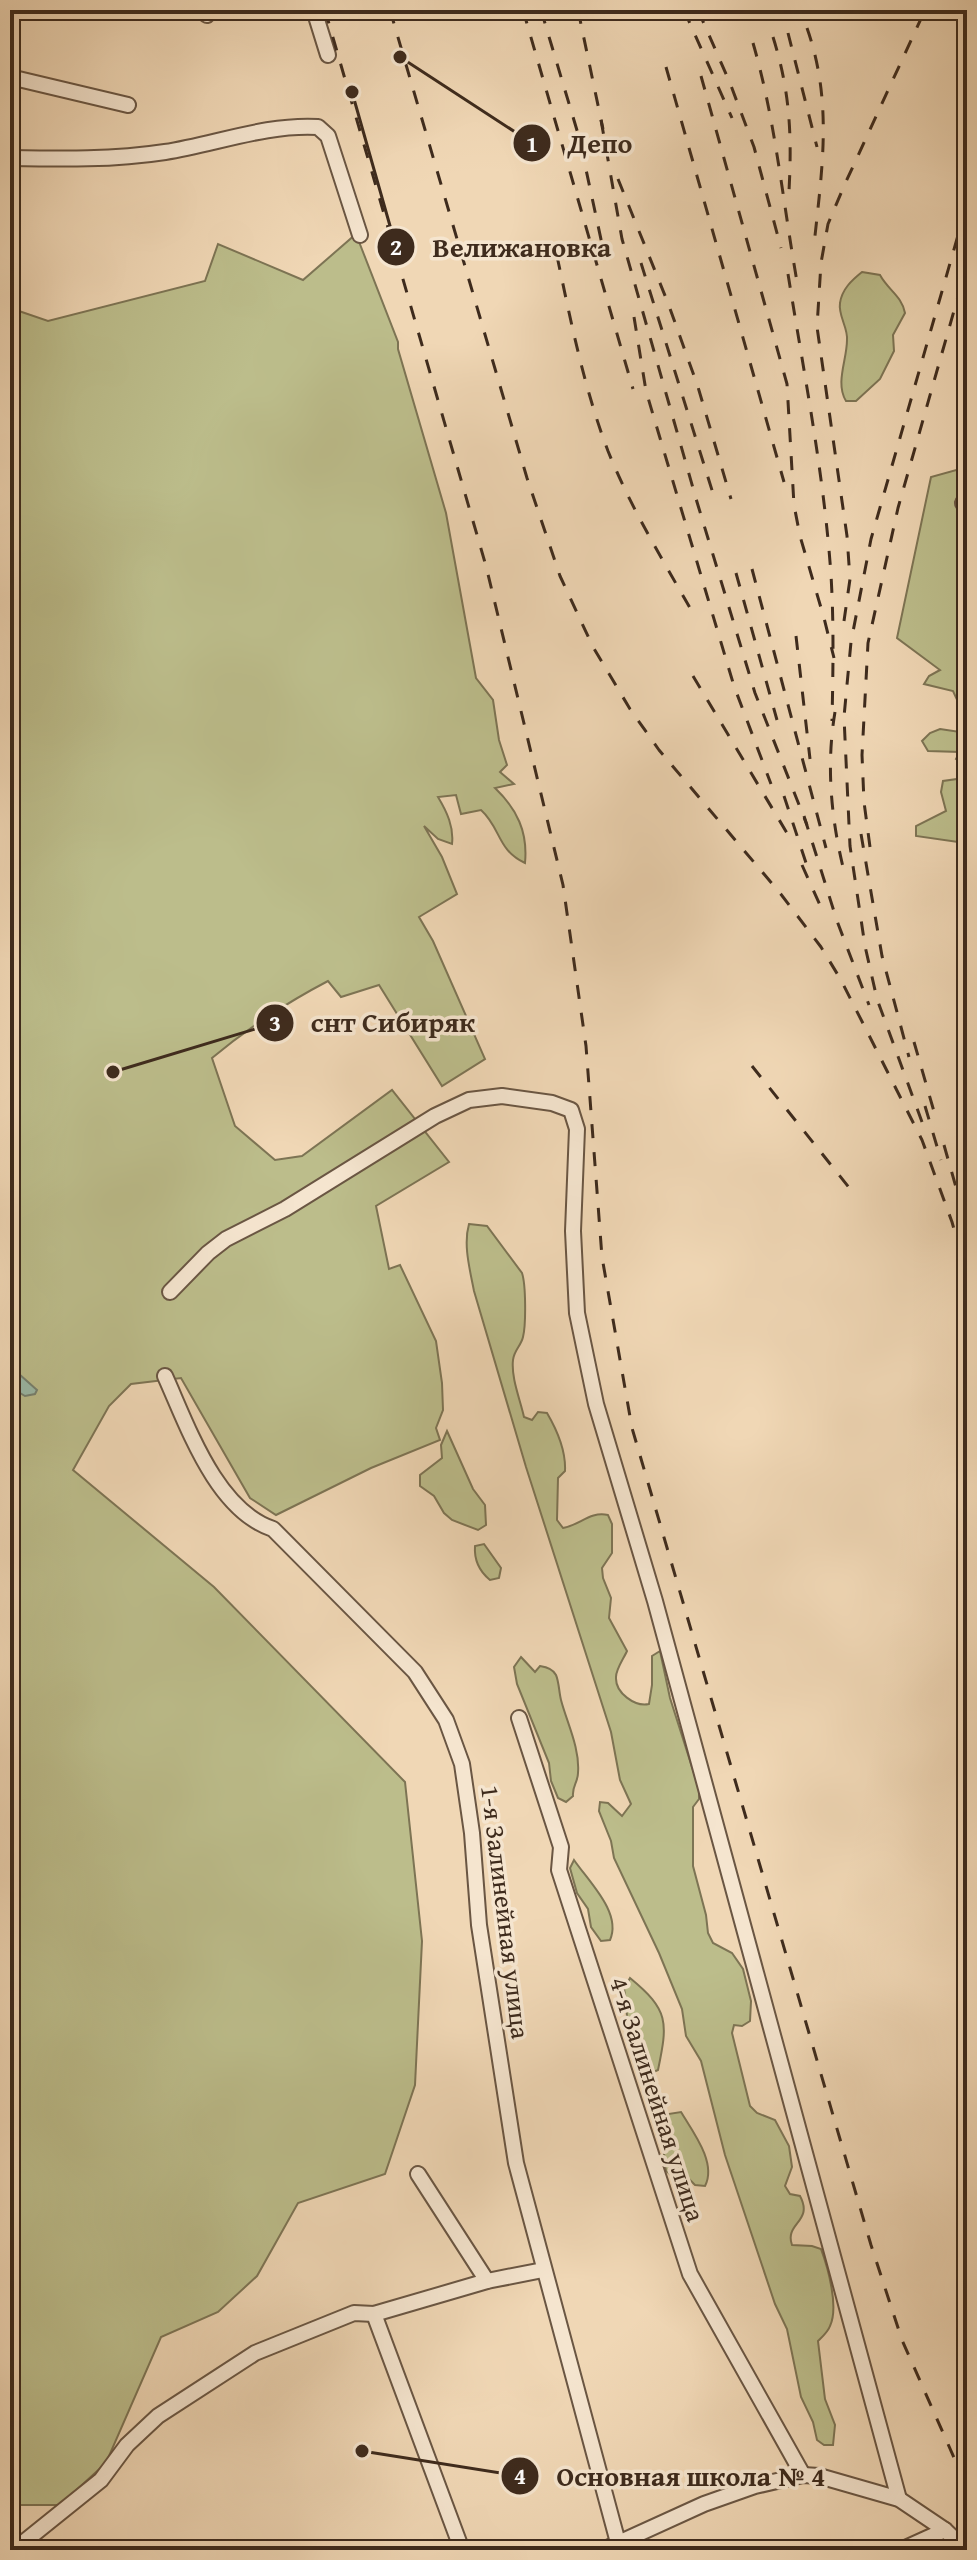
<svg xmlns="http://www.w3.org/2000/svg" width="977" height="2560" font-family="'Gentium Book Plus',serif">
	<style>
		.green { fill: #bcbd8b; stroke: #7d7454; stroke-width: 2 }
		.water { fill: #9bbaa8; stroke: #768170; stroke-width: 2 }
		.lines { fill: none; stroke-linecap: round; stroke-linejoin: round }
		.minor-casing { stroke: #6a5643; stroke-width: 18 }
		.minor { stroke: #f5e5cf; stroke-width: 14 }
		.rail { stroke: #3e2b1d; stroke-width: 3; stroke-dasharray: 14 14; stroke-linecap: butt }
		.labels { text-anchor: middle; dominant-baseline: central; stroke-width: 7; stroke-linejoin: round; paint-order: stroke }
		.street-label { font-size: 26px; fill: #3e2b1d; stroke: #f5e5cf }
		.leader { fill: none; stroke: #3e2b1d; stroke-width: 3 }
		.callout-dot { fill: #3e2b1d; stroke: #f5e5cf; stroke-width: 3 }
		.mark-label { font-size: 24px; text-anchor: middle; font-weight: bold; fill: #fff }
		.callout-label { font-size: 28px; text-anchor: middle; font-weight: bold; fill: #3e2b1d; stroke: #f5e5cf; stroke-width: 7; stroke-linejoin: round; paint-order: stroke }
	</style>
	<rect width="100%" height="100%" fill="#f0d7b5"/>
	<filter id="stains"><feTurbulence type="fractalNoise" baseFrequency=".0025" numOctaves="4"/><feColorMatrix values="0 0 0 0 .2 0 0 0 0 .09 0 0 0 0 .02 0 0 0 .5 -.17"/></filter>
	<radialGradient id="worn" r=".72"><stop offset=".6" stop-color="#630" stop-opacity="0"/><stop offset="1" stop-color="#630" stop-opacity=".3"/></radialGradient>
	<!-- green -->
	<g class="green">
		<path d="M 356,234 L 398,342 L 398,349 L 446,513 L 476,678 L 493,700 L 499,740 L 507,765 L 500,772 L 514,784 L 495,788 C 517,809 528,832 525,863 C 497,850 501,828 481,810 L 461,814 L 456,795 L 438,797 C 447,812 454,827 452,844 L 438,839 L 424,826 L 442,857 L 457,894 L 419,917 L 433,941 L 485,1059 L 442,1086 L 379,985 L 341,997 L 328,981 C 286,1003 248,1028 212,1058 L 235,1126 L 275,1160 L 302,1156 L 392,1090 L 449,1162 L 376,1206 L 389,1269 L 400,1265 L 436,1341 L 442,1383 L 443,1410 L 436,1428 L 440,1440 L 371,1468 L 276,1515 L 250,1498 L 181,1378 L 131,1384 L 109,1406 L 73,1470 L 214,1587 L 405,1782 L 422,1941 L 415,2085 L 385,2174 L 298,2203 L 257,2276 L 218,2312 L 161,2337 L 106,2463 L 60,2505 L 10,2505 L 10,308 L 48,321 L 205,281 L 218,244 L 303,280 Z"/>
		<path d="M 862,272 L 880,275 C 888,290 902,296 905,313 L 893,335 L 894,351 L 880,379 L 856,401 L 846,401 C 835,383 847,360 847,340 C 848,327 838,316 840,303 C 842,289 852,280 862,272 Z"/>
		<path d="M 967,467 L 967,719 L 966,719 L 953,691 L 924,684 L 929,676 L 940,670 L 897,638 L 931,477 Z"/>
		<path d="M 940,729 L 967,733 L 967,767 L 956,759 L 960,752 L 928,751 L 922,741 L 930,733 Z"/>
		<path d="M 967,774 L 967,840 L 958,842 L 916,836 L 916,826 L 946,811 L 941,792 L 943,781 L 964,778 Z"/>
		<path d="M 469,1224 L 487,1226 L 522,1273 C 526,1285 526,1325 523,1337 C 521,1346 514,1350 513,1360 C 511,1378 520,1399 524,1417 L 532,1420 L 538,1412 L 547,1413 C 557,1430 566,1451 565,1471 L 558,1478 L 557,1520 L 563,1528 C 580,1525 590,1511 608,1515 L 612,1524 L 612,1553 L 602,1568 L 603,1578 L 611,1598 L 609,1618 L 627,1651 C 624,1658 616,1669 616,1677 C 615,1693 635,1707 649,1704 L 652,1685 L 652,1656 L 660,1651 L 670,1698 L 699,1789 L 699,1799 L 693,1807 L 693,1866 L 706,1915 L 708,1933 L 713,1943 L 732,1953 L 743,1969 L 751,2001 L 750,2021 L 742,2026 L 734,2025 L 732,2033 L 750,2106 L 757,2113 L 775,2120 L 789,2146 L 792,2167 L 785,2186 L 790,2194 L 800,2196 C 814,2222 784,2223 792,2245 L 812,2246 L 821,2249 C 828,2268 839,2307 830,2326 C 828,2332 822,2337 818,2341 L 825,2399 L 835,2425 L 833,2445 L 824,2445 L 817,2440 L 813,2422 L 801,2397 L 787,2329 L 775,2304 L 725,2155 L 701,2061 L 686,2036 L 682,2009 L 659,1953 L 614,1858 L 611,1841 L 599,1811 L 600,1802 L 608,1803 L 622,1816 L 631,1804 L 620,1780 L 611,1732 L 526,1467 L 474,1291 C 470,1270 463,1245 469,1224 Z"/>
		<path d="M 447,1431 L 473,1489 L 485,1505 L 486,1525 L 478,1530 L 452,1520 L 444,1513 L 434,1496 L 420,1486 L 420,1475 L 442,1458 L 441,1445 Z"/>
		<path d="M 484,1544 L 501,1568 L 499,1578 L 490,1580 C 479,1571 474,1560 475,1546 Z"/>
		<path d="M 521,1657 L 535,1672 L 540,1666 C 547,1667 553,1669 556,1675 C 559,1682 559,1692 561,1700 C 567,1723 580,1748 578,1773 C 578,1782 572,1786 573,1796 L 566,1802 L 558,1798 L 551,1781 L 549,1763 L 517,1684 L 514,1667 Z"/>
		<path d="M 574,1860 C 589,1882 622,1913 610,1940 L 601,1941 L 591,1927 L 588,1909 L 577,1893 L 570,1868 Z"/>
		<path d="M 630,1978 C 669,2010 668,2022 658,2070 L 649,2074 C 622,2056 630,2016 624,1989 Z"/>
		<path d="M 681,2112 C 693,2132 717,2163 705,2186 L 695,2185 L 689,2179 L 680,2182 L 666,2171 C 662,2152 665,2135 662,2115 Z"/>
	</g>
	<!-- water -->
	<path class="water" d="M 10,1366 L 37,1390 L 35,1394 L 25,1396 L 10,1387 Z"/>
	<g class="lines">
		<!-- minor casing -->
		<g class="minor-casing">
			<g id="minor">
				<path d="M 200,10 L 207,15"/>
				<path d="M 314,10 L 328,55"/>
				<path d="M 10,77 L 128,105"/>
				<path d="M 10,158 C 62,159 113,160 165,152 C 216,144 266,124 318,127 L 328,136 L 360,235"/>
				<path d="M 963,503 L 967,509"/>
				<path d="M 170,1292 L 208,1253 L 226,1239 L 285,1209 L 435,1116 L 469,1100 L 502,1096 L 552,1103 L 571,1110 L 577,1129 L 573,1231 L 577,1313 L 596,1404 L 655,1601 L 899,2499"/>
				<path d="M 165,1376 C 188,1427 216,1510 273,1529 L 415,1672 L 446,1720 L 462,1764 L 472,1833 L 479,1925 L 516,2163 L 620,2550"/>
				<path d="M 519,1718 L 561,1847 L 559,1870 L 690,2274 L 803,2475"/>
				<path d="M 418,2174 L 487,2281"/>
				<path d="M 374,2314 L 462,2550"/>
				<path d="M 14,2550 L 101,2480 L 127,2445 L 158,2416 L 255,2353 L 354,2313 L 374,2314 L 487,2281 L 543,2270"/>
				<path d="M 603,2550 L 704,2504 L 755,2486 L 803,2475 L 819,2476 L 899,2499 L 945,2530 L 966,2550"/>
				<path d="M 901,2550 L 945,2530"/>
			</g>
		</g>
		<!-- minor -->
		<use href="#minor" class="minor"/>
		<!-- rail -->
		<g class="rail">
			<path d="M 325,10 L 486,566 L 563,885 L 586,1046 L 602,1257 L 632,1428 L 871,2245 L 902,2340 L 967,2487"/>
			<path d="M 390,10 L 527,478 L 560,576 L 593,647 L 630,709 L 659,750 L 780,893 L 821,947 L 841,980 L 922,1140 L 952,1222 L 967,1276"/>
			<path d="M 523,10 L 633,389"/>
			<path d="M 541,10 L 579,137 L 602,244"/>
			<path d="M 578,10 L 603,129"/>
			<path d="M 684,10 L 732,118"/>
			<path d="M 698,10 L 730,83 L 754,147 L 781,248"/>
			<path d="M 807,28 C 833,102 822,169 814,245"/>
			<path d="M 788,33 L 817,147"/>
			<path d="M 773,37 C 790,91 792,135 789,191"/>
			<path d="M 753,43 C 776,122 783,205 798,287"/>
			<path d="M 666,67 L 784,482"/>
			<path d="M 701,76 L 787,384 L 794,505 L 800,536 L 824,618 L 834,658"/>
			<path d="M 601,120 L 622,239 L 697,502 L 755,693 L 807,825"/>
			<path d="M 618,179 L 668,303 L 698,387 L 731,499"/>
			<path d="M 557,256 C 571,322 584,388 608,451 C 630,506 661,557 690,608"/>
			<path d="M 641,263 L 716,503"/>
			<path d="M 788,274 C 804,374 824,474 831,575 C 834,624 833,673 832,721"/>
			<path d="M 634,317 L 646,391 L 660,438 L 734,686 L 771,784"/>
			<path d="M 752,569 L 826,848"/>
			<path d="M 736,573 L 777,720"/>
			<path d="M 844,621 L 850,579 L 847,536 L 817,327 L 821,263 L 828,224 L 844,186 L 925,10"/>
			<path d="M 796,636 L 810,759"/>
			<path d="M 693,676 L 787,833"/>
			<path d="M 835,712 C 826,765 831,819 844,871"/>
			<path d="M 784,796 L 809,872"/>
			<path d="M 804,816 L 837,921 L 869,1005"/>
			<path d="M 861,834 L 882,956 L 909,1057"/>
			<path d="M 870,847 L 864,802 L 862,755 L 868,643 L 898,508 L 967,265"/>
			<path d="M 802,865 L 820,905"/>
			<path d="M 914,1042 L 935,1115"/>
			<path d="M 752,1066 L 855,1195"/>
			<path d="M 925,1106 L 941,1160"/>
			<path d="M 922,1122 L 877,999 L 865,946 L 850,846 L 844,717 L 851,642 L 871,539 L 967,204"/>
			<path d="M 944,1145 L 967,1226"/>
		</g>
	</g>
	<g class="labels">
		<!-- street labels -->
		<g class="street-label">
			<text transform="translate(506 1912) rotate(83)">1-я Залинейная улица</text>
			<text transform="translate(658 2099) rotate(72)">4-я Залинейная улица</text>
		</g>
	</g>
	<!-- callouts -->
	<path class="leader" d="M400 57L532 143M352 92L396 247M113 1072L275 1023M362 2451L520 2476"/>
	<g class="callout-dot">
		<circle cx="400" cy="57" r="8"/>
		<circle cx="352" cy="92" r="8"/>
		<circle cx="113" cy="1072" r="8"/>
		<circle cx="362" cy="2451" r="8"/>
		<circle cx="532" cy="143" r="20"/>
		<circle cx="396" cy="247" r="20"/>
		<circle cx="275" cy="1023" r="20"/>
		<circle cx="520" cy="2476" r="20"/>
	</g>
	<g class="mark-label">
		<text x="532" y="152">1</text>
		<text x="396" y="255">2</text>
		<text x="275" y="1031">3</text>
		<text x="520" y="2484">4</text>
	</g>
	<g class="callout-label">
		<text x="600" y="153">Депо</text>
		<text x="522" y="257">Велижановка</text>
		<text x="393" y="1032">снт Сибиряк</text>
		<text x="691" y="2486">Основная школа № 4</text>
	</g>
	<!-- margin -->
	<rect width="977" height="2560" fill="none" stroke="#f0d7b5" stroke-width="40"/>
	<rect x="12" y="12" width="953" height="2536" fill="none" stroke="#3e2b1d" stroke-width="4"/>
	<rect x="20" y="20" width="937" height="2520" fill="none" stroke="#3e2b1d" stroke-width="2"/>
	<rect width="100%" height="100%" filter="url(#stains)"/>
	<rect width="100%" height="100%" fill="url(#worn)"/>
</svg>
